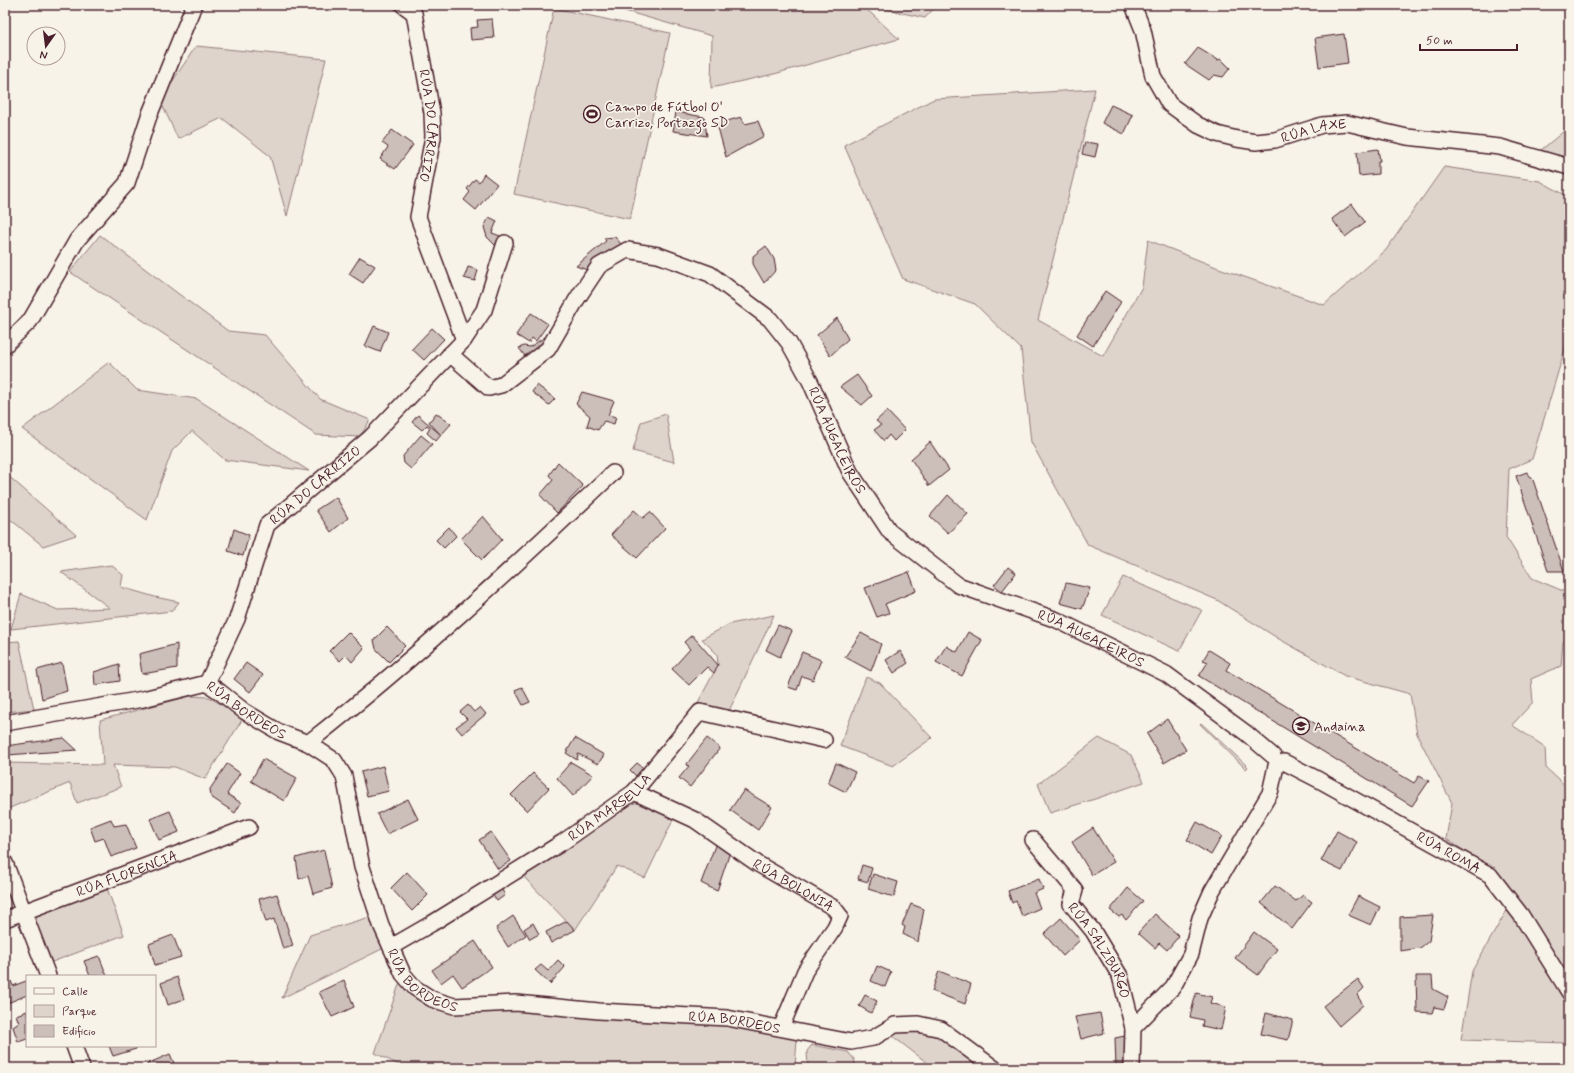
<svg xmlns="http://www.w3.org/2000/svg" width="1574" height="1073" font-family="Mynerve,sans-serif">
<rect width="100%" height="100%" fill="#f7f3e8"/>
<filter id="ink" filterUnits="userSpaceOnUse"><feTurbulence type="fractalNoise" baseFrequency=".025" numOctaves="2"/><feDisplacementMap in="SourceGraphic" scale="8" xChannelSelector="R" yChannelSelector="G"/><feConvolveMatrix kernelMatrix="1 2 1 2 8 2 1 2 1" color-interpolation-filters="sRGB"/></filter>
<g filter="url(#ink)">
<g fill="#ded4cc" stroke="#947a7c">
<path d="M604 5H862L899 39 774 74 711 88 712 36Z"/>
<path d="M867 5H937L925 18Z"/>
<path d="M554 8 670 33 630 219 514 194Z"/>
<path d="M196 46 326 59 287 216 270 156 222 118 178 139 160 100Z"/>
<path d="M1095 89 1038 320 1103 356 1142 287 1148 240 1216 267 1324 305 1386 250 1444 167 1540 181 1569 197V342H1567L1532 459 1509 469 1506 537 1532 578 1568 593 1569 596V637L1563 642 1561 666 1531 679 1533 702 1512 725 1545 747 1546 768 1569 789V1043L1461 1040 1472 971 1507 910 1511 909 1479 860 1446 839 1452 803 1417 734 1410 694 1345 676 1279 639 1217 600 1088 545 1031 442 1021 349 975 304 903 279 844 145 934 99Z"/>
<path d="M1569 127V160L1541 150Z"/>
<path d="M100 235 228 331 265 335 320 399 370 420 360 437 316 435 70 272Z"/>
<path d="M109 362 137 390 197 399 309 471 225 460 192 431 172 451 147 520 22 429Z"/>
<path d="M666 414 674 462 633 451 641 422Z"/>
<path d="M5 474V473L76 535 43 546 5 515Z"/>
<path d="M111 565 123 575 121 587 155 597 179 602 172 611 11 629 21 594 58 610 110 608 61 572Z"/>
<path d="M1123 577 1202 610 1179 651 1102 615Z"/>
<path d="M774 615 728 713 696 706 718 665 717 654 702 639 730 624Z"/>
<path d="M19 641 34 709 5 712V642Z"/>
<path d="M866 677 880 683 932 738 893 766 840 746Z"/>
<path d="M190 696 209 697 227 708 242 720 205 779 175 767 113 765 121 787 77 803 70 783 5 810V763L103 765 100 720Z"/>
<path d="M1201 723 1248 767 1246 769 1200 724Z"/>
<path d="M1099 738 1131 755 1144 782 1098 798 1050 813 1038 784Z"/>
<path d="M642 801 675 816 645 878 617 866 575 930 522 875 632 804Z"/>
<path d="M107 888 124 935 52 962 35 922 39 915Z"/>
<path d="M370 917 384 948 282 998 310 935Z"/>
<path d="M401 979 416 995 627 1020 735 1026 797 1039 795 1068H405L375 1053Z"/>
<path d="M905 1031H920L938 1034 982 1068H934L891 1035Z"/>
<path d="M812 1045 848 1052 854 1059 856 1068H808L807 1051Z"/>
</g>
<g fill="#ccbfb9" stroke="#4a1f2b">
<path d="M492 19 494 38 471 40 470 28 478 27 477 20Z"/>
<path d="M1344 34 1348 63 1319 67 1315 38Z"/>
<path d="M1198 48 1218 60 1221 59 1230 68 1223 77 1214 75 1209 80 1185 64Z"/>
<path d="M1111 105 1133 115 1124 134 1102 123Z"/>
<path d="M676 112 704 117 707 136 673 131Z"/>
<path d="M741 117 745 124 758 121 764 136 726 157 717 124Z"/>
<path d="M392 130 413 145 395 169 380 159 388 147 382 143Z"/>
<path d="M1085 142 1098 144 1095 157 1082 154Z"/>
<path d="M1378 149 1380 161H1378V174L1359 176 1357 152Z"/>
<path d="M484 174 497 184 476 210 464 200 470 192 467 189 475 179 479 182Z"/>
<path d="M1352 204 1365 222 1345 237 1332 219Z"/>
<path d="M489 217 497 221 492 233 503 237 499 249 487 237 484 227Z"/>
<path d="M615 237 621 244 590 271 576 266 606 241 604 238Z"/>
<path d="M766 246 774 259 776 270 764 283 753 264V256Z"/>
<path d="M360 257 375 266 363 283 349 274Z"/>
<path d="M468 267 478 270 475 281 464 278Z"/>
<path d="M1105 291 1121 302 1093 346 1077 335Z"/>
<path d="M531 313 548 324 536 341 532 338 529 343 516 335Z"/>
<path d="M837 318 848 339 830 356 817 335Z"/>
<path d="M374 326 388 332 380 352 365 346Z"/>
<path d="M432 328 444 339 424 360 412 349Z"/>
<path d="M545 337 551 339 527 359 519 348 524 346 530 347Z"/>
<path d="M857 375 872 396 862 405 840 387Z"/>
<path d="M537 385 555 399 549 405 532 392Z"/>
<path d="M582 392 614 401 608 415 616 417 614 424 604 421 598 430 587 426 590 416 576 404Z"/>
<path d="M887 411 905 430 894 441 889 435 884 441 874 430 881 425 876 421Z"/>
<path d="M436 413 451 424 441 435 429 422Z"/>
<path d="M418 415 441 435 436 441 427 433 430 428 427 425 422 430 412 422Z"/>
<path d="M421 435 432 444 411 469 404 463 403 456Z"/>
<path d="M930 442 949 470 929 486 911 459Z"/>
<path d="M558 462 583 486 557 513 540 495 553 480 549 475Z"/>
<path d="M1527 472 1533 480 1564 571H1548L1516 476Z"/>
<path d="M948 495 968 514 948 533 930 516Z"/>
<path d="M336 497 348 518 331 532 316 510Z"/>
<path d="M634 510 643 518 650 512 665 528 637 558 611 535Z"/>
<path d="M483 516 502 539 482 560 461 539Z"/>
<path d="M449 527 456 536 444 548 436 540Z"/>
<path d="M234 529 249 535 243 556 228 551Z"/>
<path d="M1008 567 1016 573 1002 591 994 585Z"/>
<path d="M909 572 916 591 885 604 889 613 877 617 865 588Z"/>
<path d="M1066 583 1090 588 1082 609 1060 603Z"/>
<path d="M778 625 792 631 780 657 766 650Z"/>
<path d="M387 627 405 646 389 662 376 649 374 640Z"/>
<path d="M348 632 364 648 352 662 346 655 340 661 329 651Z"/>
<path d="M968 632 982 640 962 676 936 662 946 646 957 652Z"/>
<path d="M861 633 881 644 871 671 845 657Z"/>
<path d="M692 635 718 665 714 673 707 667 689 685 672 669 690 649 684 642Z"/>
<path d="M177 644V668L142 674 139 654Z"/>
<path d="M1209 650 1230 663 1226 670 1414 783 1419 776 1429 781 1412 806 1199 676 1208 662 1203 660Z"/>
<path d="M900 651 908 663 894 673 886 660Z"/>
<path d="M802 652 821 660 813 680 802 676 797 690 788 687Z"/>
<path d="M62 663 67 691 42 699 37 670Z"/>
<path d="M246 663 263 675 250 692 234 679Z"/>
<path d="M119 664 120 681 95 685 94 672Z"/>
<path d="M522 687 530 702 523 705 515 690Z"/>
<path d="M468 705 474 712 480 707 486 714 462 734 456 727 467 719 460 712Z"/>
<path d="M1167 719 1186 750 1164 763 1147 734Z"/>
<path d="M64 738 77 750 7 755 5 750V746Z"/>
<path d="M575 738 604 755 598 764 578 754 577 760 566 753Z"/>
<path d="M707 738 720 748 690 787 679 778 689 766 686 765Z"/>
<path d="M263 759 297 778 284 801 251 781Z"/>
<path d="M571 762 593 775 573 796 557 778Z"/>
<path d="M637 763 646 770 639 779 630 770Z"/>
<path d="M836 763 855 772 846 792 828 783Z"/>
<path d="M227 764 240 773 227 794 241 803 235 813 211 797 210 789Z"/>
<path d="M383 766 389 791 367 796 361 772Z"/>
<path d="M533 773 549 788 527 811 511 795Z"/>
<path d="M744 790 772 807 758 830 730 810Z"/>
<path d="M408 799 418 819 387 834 377 814Z"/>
<path d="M170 811 179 832 159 840 150 819Z"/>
<path d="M111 819 114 826 126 824 136 848 111 857 104 838 95 841 90 827Z"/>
<path d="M1197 822 1222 836 1211 855 1187 840Z"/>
<path d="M1093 828 1114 862 1092 875 1072 842Z"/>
<path d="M1337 831 1357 842 1342 871 1321 861Z"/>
<path d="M491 832 511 861 498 869 479 840Z"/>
<path d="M716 843 730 852 717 891 701 883Z"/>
<path d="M324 850 332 888 313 894 308 876 299 879 296 858Z"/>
<path d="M862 865 872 868 868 882 858 879Z"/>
<path d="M407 872 428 895 412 911 391 888Z"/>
<path d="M873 874 898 882 894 897 868 889Z"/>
<path d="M1039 879 1043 889 1034 893 1040 908 1022 916 1016 901 1012 903 1008 891Z"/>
<path d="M1275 886 1296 901 1303 895 1312 902 1292 929 1261 903Z"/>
<path d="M500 887 505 895 497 901 491 893Z"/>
<path d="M1128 888 1143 901 1126 920 1122 915 1119 917 1110 910Z"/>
<path d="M277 894 293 946 283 949 274 919 266 922 259 899Z"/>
<path d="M1358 896 1380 907 1371 925 1348 915Z"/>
<path d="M911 904 924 909 918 942 903 934 905 927 902 925Z"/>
<path d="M1155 914 1179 936 1167 950 1159 943 1155 948 1138 933Z"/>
<path d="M1433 915 1429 941 1420 948 1400 951V917Z"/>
<path d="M513 916 526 935 508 947 496 928Z"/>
<path d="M1061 918 1080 940 1063 956 1044 934Z"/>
<path d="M567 921 575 930 551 943 546 932Z"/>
<path d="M533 923 539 934 530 939 524 929Z"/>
<path d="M1254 932 1277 949 1258 975 1235 958Z"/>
<path d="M173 935 181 957 155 965 149 944Z"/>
<path d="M475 941 492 967 462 987 453 974 441 983 432 970Z"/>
<path d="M99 956 107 976H90L84 961Z"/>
<path d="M558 960 565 967 550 984 535 970 541 965 548 971Z"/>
<path d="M5 966 13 986 26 981 27 983V995L5 1004Z"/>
<path d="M877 966 891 972 885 987 871 981Z"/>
<path d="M939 971 971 984 965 1004 932 991Z"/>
<path d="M1416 976H1432L1433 989 1448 997 1444 1009 1434 1007 1432 1013 1417 1012Z"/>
<path d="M177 977 184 999 168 1005 161 983Z"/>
<path d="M1358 979 1364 988 1357 995 1363 1005 1339 1026 1323 1006Z"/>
<path d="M344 980 354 1007 332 1017 319 992Z"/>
<path d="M1196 993 1212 997 1210 1003 1226 1007 1221 1030 1202 1026 1203 1020 1190 1017Z"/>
<path d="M865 995 877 1001 871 1013 859 1006Z"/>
<path d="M27 1011V1039L18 1042 13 1027 19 1023 16 1015Z"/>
<path d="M1100 1013 1104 1033 1081 1039 1075 1017Z"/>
<path d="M1266 1013 1293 1020 1288 1040 1261 1034Z"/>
<path d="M1125 1036 1127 1068H1116L1115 1038Z"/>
<path d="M109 1046H135L136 1049 113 1056Z"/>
<path d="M170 1054 176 1068H149L147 1064Z"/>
</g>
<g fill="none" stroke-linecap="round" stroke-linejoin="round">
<g stroke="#4a1f2b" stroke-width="18">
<g id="street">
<path id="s1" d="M403 5 414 13 432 113 433 137 418 217 464 340"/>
<path id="s2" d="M1133 5 1143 30 1153 76 1169 104 1198 125 1217 134 1237 139 1256 142 1275 140 1322 125 1347 123 1407 137 1500 147 1569 167"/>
<path d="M5 345 30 321 77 240 127 183 149 116 194 5"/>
<path id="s3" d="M450 354 489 388 501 385 548 349 577 299 599 266 627 250 658 255 710 274 770 319 789 343 810 381 850 472 890 532 958 585 1057 620 1166 674 1246 733 1273 756"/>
<path id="s4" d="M207 683 237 619 267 525 370 438 464 340 484 310 505 243"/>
<path id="s5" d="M5 723 143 699 207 683 220 692 244 711 279 732 308 743 334 760 344 776 362 867 381 925 403 974 415 988 432 999 454 1006 516 1003 599 1011 727 1018 851 1042 873 1038 895 1025 918 1024 941 1029 994 1068"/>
<path d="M308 743C415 659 514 567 613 473"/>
<path id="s6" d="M1284 762 1319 780 1490 875 1521 915 1569 992"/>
<path id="s7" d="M634 792 695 820 758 864 834 908 840 916 835 927 805 971 781 1028"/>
<path id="s8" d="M1033 840 1075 890 1071 904 1093 931 1120 976 1133 1028"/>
<path d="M5 863 48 976"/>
<path id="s9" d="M5 919 249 827"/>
<path id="s10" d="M391 947 431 924 563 842 634 792 700 712 824 740"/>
<path d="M74 1046 82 1068"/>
<path d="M1132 1068 1133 1028 1173 987 1191 954 1200 918 1212 891 1270 793 1276 766"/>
</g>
</g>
<use href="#street" stroke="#f7f3e8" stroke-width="15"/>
</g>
</g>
<defs>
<g id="stadium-ring" transform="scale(0.9)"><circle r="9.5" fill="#f7f3e8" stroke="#4a1f2b" stroke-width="1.5"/><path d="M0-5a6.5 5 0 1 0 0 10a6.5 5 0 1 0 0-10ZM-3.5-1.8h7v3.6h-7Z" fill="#4a1f2b"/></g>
<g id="school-ring" transform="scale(0.9)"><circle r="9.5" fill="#f7f3e8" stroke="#4a1f2b" stroke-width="1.5"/><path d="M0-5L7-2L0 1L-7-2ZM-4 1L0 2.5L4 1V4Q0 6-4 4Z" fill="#4a1f2b"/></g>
</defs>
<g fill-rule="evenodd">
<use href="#stadium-ring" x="592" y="114"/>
<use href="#school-ring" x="1301" y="726"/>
</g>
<g text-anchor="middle" stroke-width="3.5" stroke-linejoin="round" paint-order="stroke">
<g font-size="14" fill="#4a1f2b" stroke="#f7f3e8" text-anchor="start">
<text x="605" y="111">Campo de Fútbol O'<tspan x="605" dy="16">Carrizo, Portazgo SD</tspan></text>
<text x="1314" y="731">Andaina</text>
</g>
<g font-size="14" fill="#4a1f2b" stroke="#f7f3e8">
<text dy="5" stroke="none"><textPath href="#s1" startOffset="128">RÚA DO CARRIZO</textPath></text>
<text dy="5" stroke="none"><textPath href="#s2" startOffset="262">RÚA LAXE</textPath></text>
<text dy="5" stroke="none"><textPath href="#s3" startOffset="554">RÚA AUGACEIROS</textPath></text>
<text dy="5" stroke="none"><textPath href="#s4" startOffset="232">RÚA DO CARRIZO</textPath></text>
<text dy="5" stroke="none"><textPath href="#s3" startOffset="890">RÚA AUGACEIROS</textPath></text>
<text dy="5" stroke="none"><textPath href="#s5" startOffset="254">RÚA BORDEOS</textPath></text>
<text dy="5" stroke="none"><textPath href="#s10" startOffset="260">RÚA MARSELLA</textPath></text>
<text dy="5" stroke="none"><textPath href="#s6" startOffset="188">RÚA ROMA</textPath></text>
<text dy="5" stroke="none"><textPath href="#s9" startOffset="130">RÚA FLORENCIA</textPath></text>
<text dy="5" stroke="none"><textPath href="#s7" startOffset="185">RÚA BOLONIA</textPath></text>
<text dy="5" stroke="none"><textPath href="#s8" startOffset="135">RÚA SALZBURGO</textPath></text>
<text dy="5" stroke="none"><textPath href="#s5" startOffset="601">RÚA BORDEOS</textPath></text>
<text dy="5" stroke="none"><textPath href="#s5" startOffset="925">RÚA BORDEOS</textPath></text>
</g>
</g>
<rect width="1574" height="1073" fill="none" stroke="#f7f3e8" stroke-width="20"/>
<rect x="10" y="10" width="1554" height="1053" fill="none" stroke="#4a1f2b" stroke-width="1.5" filter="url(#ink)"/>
<rect x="26" y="975" width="130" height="72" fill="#f7f3e8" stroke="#b29e9c"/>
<rect x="34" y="988" width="20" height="6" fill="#f7f3e8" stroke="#b29e9c"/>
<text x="62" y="995" font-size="12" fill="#4a1f2b">Calle</text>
<rect x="34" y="1005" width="20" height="12" fill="#ded4cc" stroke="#b29e9c"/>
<text x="62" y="1015" font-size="12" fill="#4a1f2b">Parque</text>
<rect x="34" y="1025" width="20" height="12" fill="#ccbfb9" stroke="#b29e9c"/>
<text x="62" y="1035" font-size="12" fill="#4a1f2b">Edificio</text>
<g transform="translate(46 46) rotate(194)"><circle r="19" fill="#f7f3e8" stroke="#b29e9c"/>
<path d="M0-3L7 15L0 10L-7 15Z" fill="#4a1f2b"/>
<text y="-6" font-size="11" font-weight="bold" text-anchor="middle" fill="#4a1f2b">N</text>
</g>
<path d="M1420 44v6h97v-6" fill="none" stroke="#4a1f2b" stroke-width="2"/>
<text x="1426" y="44" font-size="12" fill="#4a1f2b" stroke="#f7f3e8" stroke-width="3" paint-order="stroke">50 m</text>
</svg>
